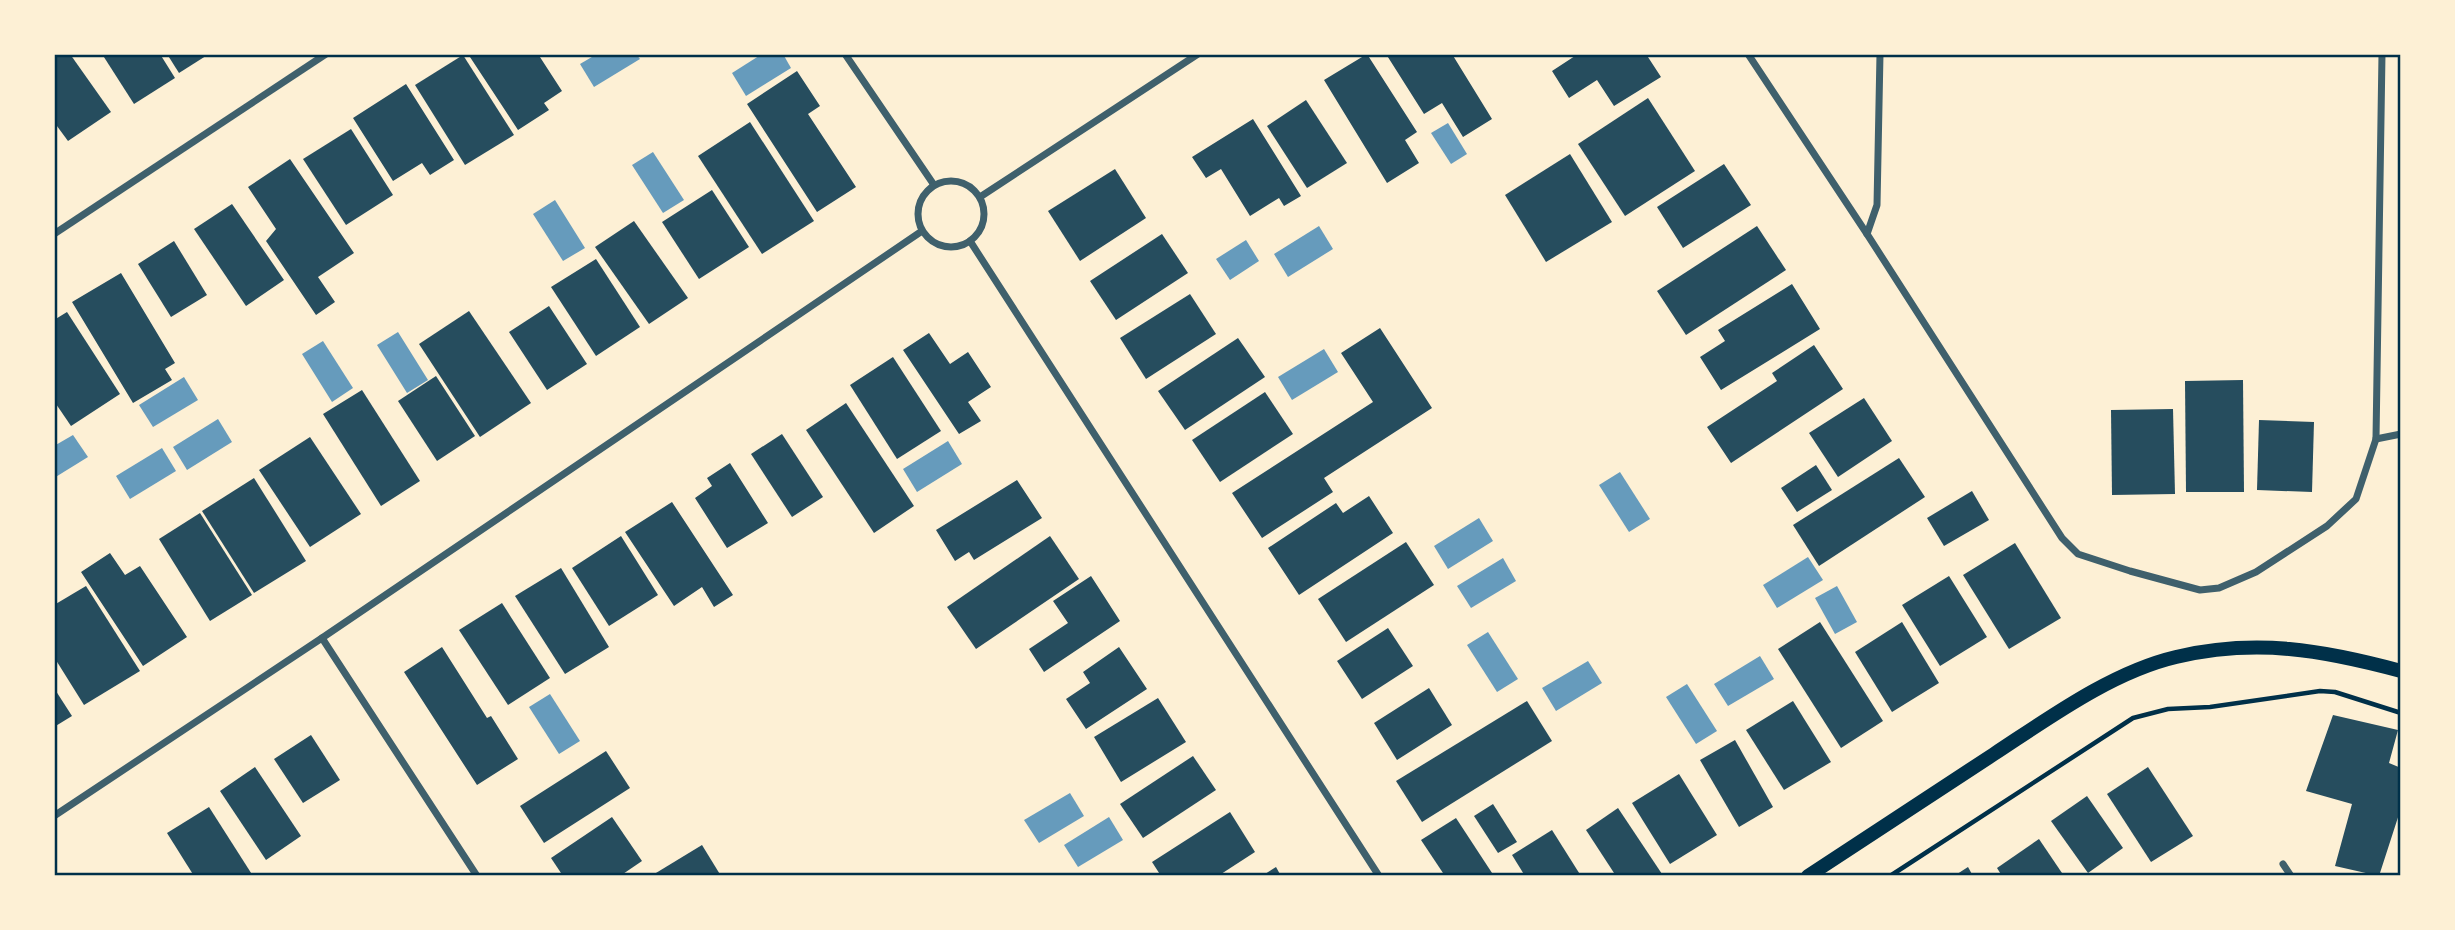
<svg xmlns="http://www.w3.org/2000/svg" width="2455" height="930" font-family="'Crimson Pro',serif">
<rect width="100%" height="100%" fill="#fdf0d5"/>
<g fill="#669bbc">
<path d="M597 54H636L640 59 594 87 580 64Z"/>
<path d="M762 54H783L791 68 746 96 732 73Z"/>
<path d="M1448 123 1467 154 1451 164 1431 133Z"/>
<path d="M653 152 684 200 663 213 632 165Z"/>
<path d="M555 200 585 248 563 261 533 214Z"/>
<path d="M1319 226 1333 249 1288 277 1274 254Z"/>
<path d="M1246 240 1259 261 1230 280 1216 259Z"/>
<path d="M398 332 428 380 407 393 377 345Z"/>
<path d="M323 341 353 388 332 402 302 354Z"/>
<path d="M1324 349 1338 372 1292 400 1278 377Z"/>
<path d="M184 377 198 400 153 427 139 405Z"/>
<path d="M218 419 232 442 187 470 173 447Z"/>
<path d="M73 435 88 457 54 478V446Z"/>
<path d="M948 441 962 464 917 492 903 469Z"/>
<path d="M162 448 176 471 130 499 116 476Z"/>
<path d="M1620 472 1650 519 1629 532 1599 485Z"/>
<path d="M1479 518 1493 541 1448 569 1434 546Z"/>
<path d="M1808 557 1823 580 1777 608 1763 585Z"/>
<path d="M1503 558 1516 581 1471 608 1457 586Z"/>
<path d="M1837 586 1857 622 1835 634 1815 598Z"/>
<path d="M1488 632 1518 679 1497 692 1467 645Z"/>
<path d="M1760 656 1774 679 1728 706 1714 684Z"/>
<path d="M1588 661 1602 683 1556 711 1542 688Z"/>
<path d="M1687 684 1717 731 1696 744 1666 697Z"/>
<path d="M550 694 580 741 559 754 529 707Z"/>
<path d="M1070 793 1084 816 1039 843 1024 820Z"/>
<path d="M1109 817 1123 840 1078 867 1064 845Z"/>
</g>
<g fill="#264d5e">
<path d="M54 54H70L111 112 68 141 54 122Z"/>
<path d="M102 54H160L175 78 134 104Z"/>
<path d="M167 54H209L179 73Z"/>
<path d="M468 54H538L562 91 544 103 549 110 518 130Z"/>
<path d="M1367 54 1417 132 1405 140 1419 163 1387 183 1324 80Z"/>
<path d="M1386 54H1452L1492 119 1463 137 1442 103 1424 114Z"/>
<path d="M1578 54H1646L1661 77 1614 106 1597 80 1569 98 1552 71Z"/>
<path d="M463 55 514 135 465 165 415 85Z"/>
<path d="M797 71 820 106 808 114 856 187 817 212 747 104Z"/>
<path d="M406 84 454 160 430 175 422 163 393 181 353 118Z"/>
<path d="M1648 98 1695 171 1625 216 1578 144Z"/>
<path d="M1306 100 1347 163 1307 188 1267 126Z"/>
<path d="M1253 119 1301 196 1284 206 1279 198 1250 216 1221 169 1206 178 1192 157Z"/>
<path d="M750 122 814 221 762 254 698 156Z"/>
<path d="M351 129 393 195 346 225 303 159Z"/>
<path d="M1570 154 1612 222 1546 262 1505 195Z"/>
<path d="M290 159 354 253 318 277 335 302 316 315 266 241 276 229 248 187Z"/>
<path d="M1724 164 1751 205 1683 248 1657 207Z"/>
<path d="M1115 169 1146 218 1080 261 1048 211Z"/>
<path d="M712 190 749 247 699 279 662 222Z"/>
<path d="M232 204 284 280 246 306 194 229Z"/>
<path d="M634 221 688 298 649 324 595 247Z"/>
<path d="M1757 226 1786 270 1686 335 1657 291Z"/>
<path d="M1162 234 1188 273 1116 320 1090 281Z"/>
<path d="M174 241 207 295 171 317 138 264Z"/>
<path d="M596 259 640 327 596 356 551 287Z"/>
<path d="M121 273 175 363 165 369 172 380 133 403 72 302Z"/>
<path d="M1792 284 1820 329 1721 390 1700 357 1725 341 1718 330Z"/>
<path d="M1190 294 1216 334 1146 379 1120 338Z"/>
<path d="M549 306 587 364 547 390 509 332Z"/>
<path d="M469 311 531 403 480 437 419 344Z"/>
<path d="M67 312 120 394 71 426 54 401V320Z"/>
<path d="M1380 328 1432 408 1324 478 1333 492 1262 538 1232 493 1373 402 1341 353Z"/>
<path d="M929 333 950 364 968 352 991 387 968 402 981 421 959 434 903 350Z"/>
<path d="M1238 338 1265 377 1185 430 1158 391Z"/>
<path d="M1814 345 1843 389 1731 463 1707 427 1777 381 1772 373Z"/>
<path d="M893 357 941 431 897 459 850 385Z"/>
<path d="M436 376 475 436 437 461 398 401Z"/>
<path d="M2243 380 2244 492H2186L2185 381Z"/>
<path d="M362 390 420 481 381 506 323 414Z"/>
<path d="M1265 392 1293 434 1220 482 1192 440Z"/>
<path d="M1864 398 1892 441 1838 477 1809 433Z"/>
<path d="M846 403 914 506 874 533 806 430Z"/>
<path d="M2173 409 2175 494 2112 495 2111 410Z"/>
<path d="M2259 420 2314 422 2312 492 2257 490Z"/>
<path d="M782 434 823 497 792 517 751 454Z"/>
<path d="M310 437 361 514 310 547 259 470Z"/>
<path d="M1899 458 1925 497 1819 566 1793 525Z"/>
<path d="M730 463 768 523 727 548 695 498 712 486 707 478Z"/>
<path d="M1816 465 1832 490 1797 512 1781 488Z"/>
<path d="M254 478 306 561 254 593 202 511Z"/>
<path d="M1017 480 1042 518 974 560 969 552 955 561 936 530Z"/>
<path d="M1972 491 1989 520 1944 546 1927 518Z"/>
<path d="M1369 496 1393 533 1299 595 1268 548 1336 503 1343 513Z"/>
<path d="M672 502 733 595 714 607 702 587 674 606 625 532Z"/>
<path d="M200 513 252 595 210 621 159 539Z"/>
<path d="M621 536 658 595 609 626 572 568Z"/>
<path d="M1050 536 1079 579 976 649 947 607Z"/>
<path d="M1406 542 1434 585 1346 642 1318 599Z"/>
<path d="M2015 543 2061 618 2009 649 1963 575Z"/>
<path d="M110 553 125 575 140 566 187 637 143 666 81 572Z"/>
<path d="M561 568 609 647 565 674 515 596Z"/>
<path d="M1091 576 1120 621 1044 672 1029 649 1068 623 1053 601Z"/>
<path d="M1949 576 1987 637 1940 666 1902 605Z"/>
<path d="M86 586 140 671 84 705 54 657V605Z"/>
<path d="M502 603 550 678 508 705 459 630Z"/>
<path d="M1820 622 1883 721 1841 748 1778 649Z"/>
<path d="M1902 622 1939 683 1892 712 1855 652Z"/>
<path d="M1388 628 1413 666 1362 699 1337 661Z"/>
<path d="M442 647 487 718 491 716 518 759 477 785 404 672Z"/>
<path d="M1119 647 1147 689 1086 729 1066 699 1090 683 1083 672Z"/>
<path d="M54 688 72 716 54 727Z"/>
<path d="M1429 688 1452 725 1397 760 1374 723Z"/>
<path d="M1158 698 1186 742 1121 782 1094 737Z"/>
<path d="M1527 701 1552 741 1422 822 1396 781Z"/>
<path d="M1793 701 1831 762 1784 790 1746 730Z"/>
<path d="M2333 715 2398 730 2389 763 2401 768V808L2379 876 2335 866 2352 804 2306 791Z"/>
<path d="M311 735 340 780 303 803 274 759Z"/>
<path d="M1735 740 1773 807 1739 827 1700 760Z"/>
<path d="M606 751 630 788 544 843 520 806Z"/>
<path d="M1193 756 1216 790 1143 838 1120 804Z"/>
<path d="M255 767 301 836 266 860 220 791Z"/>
<path d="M2148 767 2193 836 2151 862 2107 794Z"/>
<path d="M1679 774 1717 835 1670 864 1632 803Z"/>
<path d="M2087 796 2123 848 2088 873 2051 821Z"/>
<path d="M1493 804 1517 842 1498 853 1474 816Z"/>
<path d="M209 807 253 876H194L167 833Z"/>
<path d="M1618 808 1662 874 1659 876H1616L1586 830Z"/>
<path d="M1230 812 1255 852 1218 876H1161L1152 862Z"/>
<path d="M612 817 642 861 620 876H563L551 858Z"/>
<path d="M1456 818 1494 876H1445L1421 840Z"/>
<path d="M1552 830 1581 876H1525L1512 855Z"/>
<path d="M2039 839 2064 876H2002L1997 868Z"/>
<path d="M702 845 721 876H651Z"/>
<path d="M1276 867 1281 876H1262Z"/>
<path d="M1968 867 1973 876H1954Z"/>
</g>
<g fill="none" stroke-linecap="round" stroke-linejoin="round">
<path stroke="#003049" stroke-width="4.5" d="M1890 876 2133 718 2168 709 2210 707 2320 691 2335 692 2401 713"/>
<g stroke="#3f606c" stroke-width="7">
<path d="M845 54 934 185"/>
<path d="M1748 54 1867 234 2062 538 2078 554 2130 571 2200 590 2219 588 2256 572 2327 526 2356 499 2376 439 2382 54"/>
<circle cx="951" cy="214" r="33"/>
<path d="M980 197 1198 54"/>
<path d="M54 234 326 54"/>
<path d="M1867 234 1877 205 1880 54"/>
<path d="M970 241 1379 876"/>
<path d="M2376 439 2401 434"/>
<path d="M322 638 477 876"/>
<path d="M54 816 322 638 922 231"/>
<path d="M2283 864 2291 876"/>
</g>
<path stroke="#003049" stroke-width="14" d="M1808 876C1870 835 1932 794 1994 754 2049 718 2112 672 2176 657 2256 638 2323 650 2401 671"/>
</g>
<rect width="2455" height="930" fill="none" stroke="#fdf0d5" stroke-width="112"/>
<rect x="56" y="56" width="2343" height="818" fill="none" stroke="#003049" stroke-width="2.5"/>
</svg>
